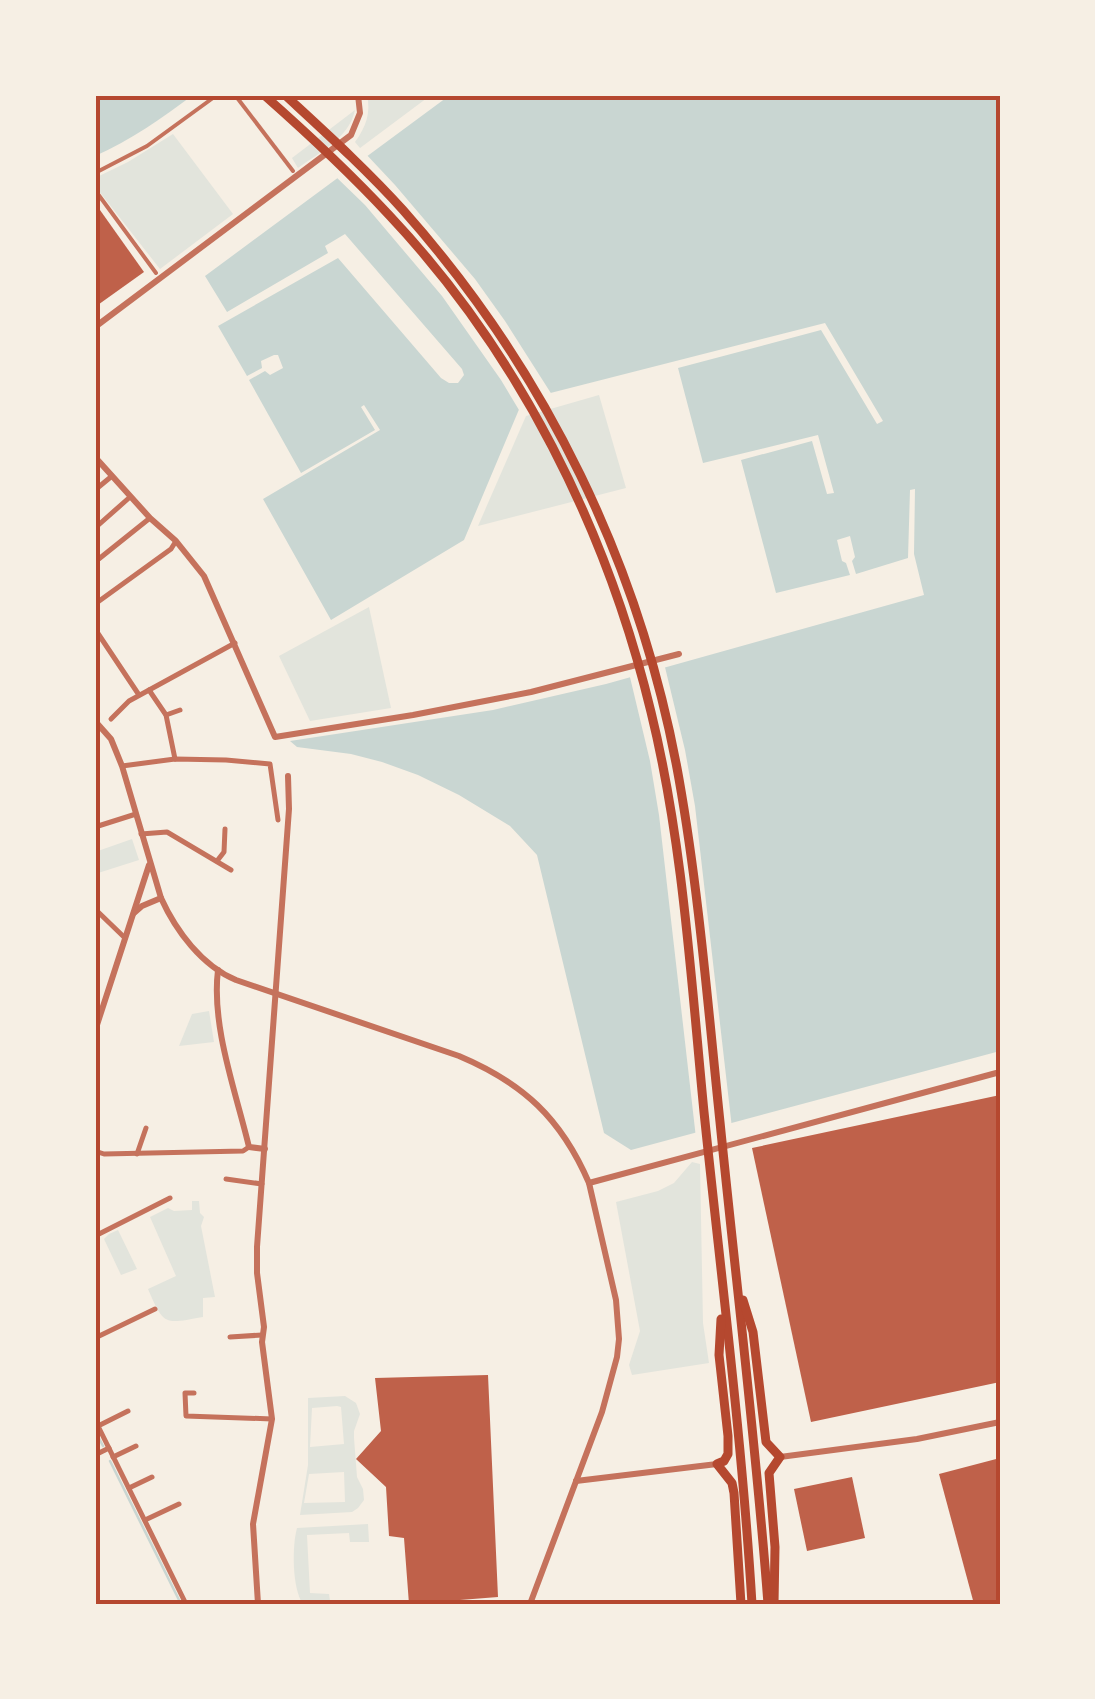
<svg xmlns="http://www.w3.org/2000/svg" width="1095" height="1699" font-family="Poppins,sans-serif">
<rect width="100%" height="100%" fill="#f6efe4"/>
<g fill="#e2e4dc" fill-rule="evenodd">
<path d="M367 95H431L360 148 355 142C366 127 371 113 367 95Z"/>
<path d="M355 110C349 138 320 152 298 168L292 158Z"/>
<path d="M173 134 233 214 160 269 95 186V178L128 162Z"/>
<path d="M599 395 626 488 478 526 526 416Z"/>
<path d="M369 607 391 708 310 721 279 656Z"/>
<path d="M132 839 139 860 95 874V852Z"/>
<path d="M209 1011 214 1042 179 1046 192 1014Z"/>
<path d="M692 1162 700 1164 703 1323 709 1363 632 1375 629 1365 640 1331 616 1202 658 1191 674 1183Z"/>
<path d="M192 1201H199L200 1213 204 1217 201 1226 215 1297 203 1298V1317C164 1324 164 1326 148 1289L176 1276 150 1217 168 1208 174 1211 192 1210Z"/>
<path d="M118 1230 137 1269 121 1275 104 1239 109 1234Z"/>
<path d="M345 1396 356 1403 360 1414 354 1431V1438L357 1477 363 1489 364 1500 358 1508 352 1512 300 1515 308 1465V1398ZM337 1406 341 1407 344 1444 310 1447 312 1408ZM344 1472 345 1502 304 1503 309 1474Z"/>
<path d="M368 1524 369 1542H350L349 1533 307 1535 310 1593 329 1594 330 1601H370L371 1604H303C292 1588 292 1546 297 1528Z"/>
</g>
<g fill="#c9d6d2">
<path d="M95 95H193C162 118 131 140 95 156Z"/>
<path d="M450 95H1000V1051L631 1150 604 1133 537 855 510 826 459 795 418 775 382 762 351 754 297 747 290 741 493 710 606 684 924 595 914 554 915 489 910 490 908 558 856 574 852 561 855 557 850 536 837 540 842 561 846 563 850 575 776 593 741 460 812 441 827 494 834 493 818 435 703 463 678 368 821 330 877 424 883 421 825 323 523 400 464 540 331 620 263 499 380 430 364 405 361 407 375 430 301 473 249 380 265 371 270 375 283 368 278 355H274L261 361 262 368 247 376 218 326 338 258 441 378 449 383H458L464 375 462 369 345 234 325 246 328 253 227 312 205 276Z"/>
</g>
<g fill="#f6efe4">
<path d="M364 152 395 185 475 279 505 321 554 398 527 404 522 415 501 380 442 296 365 205 334 175Z"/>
<path d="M664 663 685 750 695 806 732 1128 696 1138 659 815 650 761 629 673Z"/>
</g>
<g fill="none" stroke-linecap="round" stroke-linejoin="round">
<g stroke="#c9d6d2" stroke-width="2.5">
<path d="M95 1431 103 1446"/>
<path d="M110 1461 181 1604"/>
</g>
</g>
<g fill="#bf614a">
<path d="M95 203 144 272 95 307Z"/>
<path d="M1000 1095V1382L811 1422 752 1148Z"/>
<path d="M488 1375 498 1597 409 1604 404 1538 389 1536 386 1487 356 1459 381 1431 375 1378Z"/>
<path d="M1000 1458V1604H974L939 1474Z"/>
<path d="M852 1477 865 1538 807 1551 794 1489Z"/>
</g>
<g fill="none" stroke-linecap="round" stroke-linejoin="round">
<g stroke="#c5725c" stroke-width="4">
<path d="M235 95 293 171"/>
<path d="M95 173 147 146 217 95"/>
<path d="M95 190 156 273"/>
</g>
<g stroke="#c5725c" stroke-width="5">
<path d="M95 490 112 476"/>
<path d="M95 528 130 497"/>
<path d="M95 562 150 518"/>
<path d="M95 604 171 549 176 541"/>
<path d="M95 629 139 695"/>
<path d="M149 690 166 715 175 759"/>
<path d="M166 715 180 710"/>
<path d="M111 719 129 701 235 643"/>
<path d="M122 766 175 759 226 760 270 764 278 820"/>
<path d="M95 827 136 814"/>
<path d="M141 834 167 832 231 870"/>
<path d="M217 861 224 852 225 829"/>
<path d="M95 909 125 938"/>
<path d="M95 1151 104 1154 243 1151 249 1147"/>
<path d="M137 1154 146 1128"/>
<path d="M226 1179 262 1184"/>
<path d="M95 1236 170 1198"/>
<path d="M230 1337 262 1335"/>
<path d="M95 1338 155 1309"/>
<path d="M194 1393H185L186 1416 272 1419"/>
<path d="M95 1420 186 1604"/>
<path d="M98 1426 128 1411"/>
<path d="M95 1455 109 1448"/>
<path d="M113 1457 136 1446"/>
<path d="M129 1488 152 1477"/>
<path d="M145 1520 179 1504"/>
</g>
<g stroke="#c5725c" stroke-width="6">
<path d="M95 327 351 135 360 113 358 95"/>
<path d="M95 457 150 518 176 541 204 576 275 737 413 715 531 692 679 654"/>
<path d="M95 721 111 739 122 766 161 898C176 931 202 966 236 980L459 1056C523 1083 561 1118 589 1183L616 1300 619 1339 617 1357 602 1412 530 1604"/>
<path d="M134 913 142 906 161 898"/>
<path d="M218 970C211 1026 236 1092 249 1147L265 1149"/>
<path d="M95 1031 149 865"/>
<path d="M589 1183 1000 1072"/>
<path d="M780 1457 917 1439 1000 1422"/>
<path d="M576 1481 717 1464"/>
<path d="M258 1604 253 1524 272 1419 262 1342 264 1327 257 1273V1247L289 809 288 776"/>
</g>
<g stroke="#b5482f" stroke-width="9">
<path d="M264 95C307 133 350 173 389 215 519 353 607 529 651 712 683 842 691 979 704 1112 721 1276 742 1439 752 1604"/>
<path d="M285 95C325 132 366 169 403 210 546 371 641 566 679 779 699 892 708 1007 720 1122 736 1282 756 1443 768 1604"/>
<path d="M743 1300 753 1332 766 1442 780 1457 769 1473 775 1547 774 1604"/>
<path d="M721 1319 719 1355 728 1436V1454L724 1461 717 1464 732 1483 734 1493 741 1604"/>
</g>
</g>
<rect width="1095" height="1699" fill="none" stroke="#f6efe4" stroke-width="195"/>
<rect x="98" y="98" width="900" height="1504" fill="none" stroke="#b5482f" stroke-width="4"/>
</svg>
